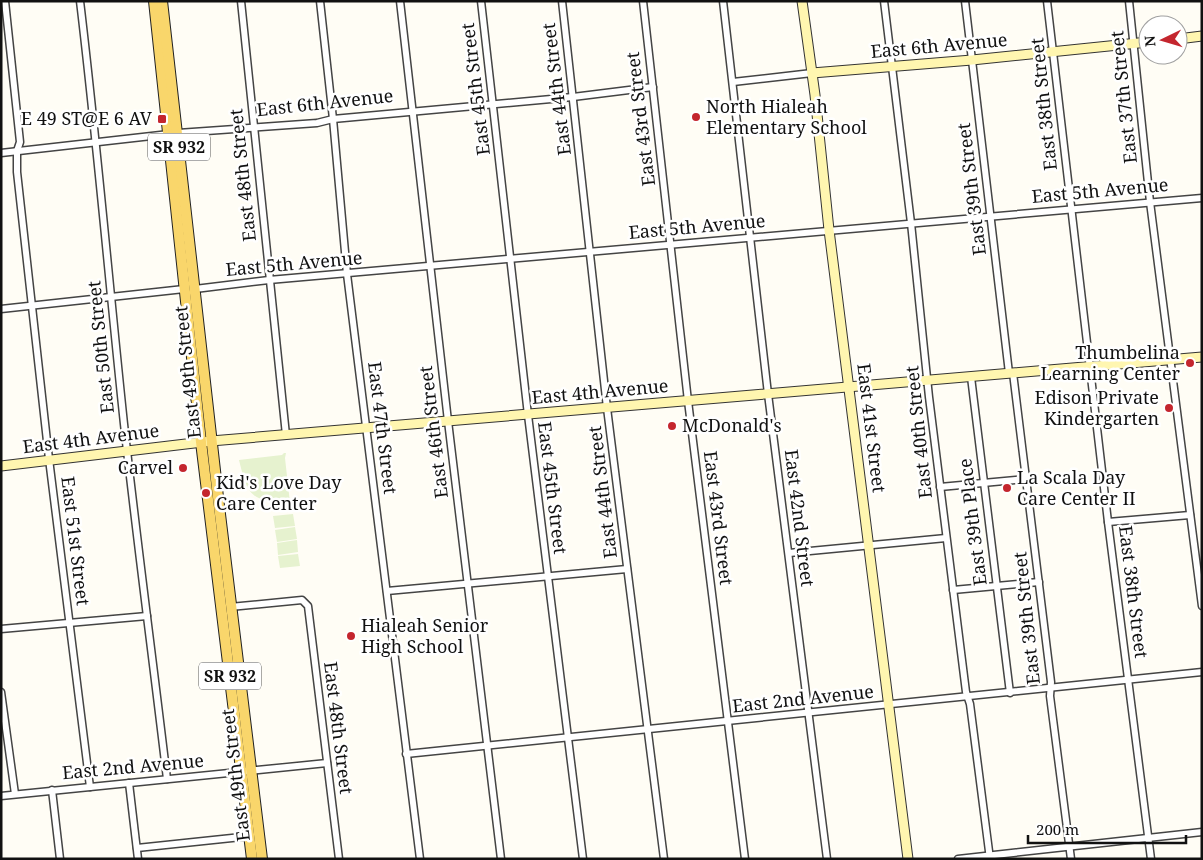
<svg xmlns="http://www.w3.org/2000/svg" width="1203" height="860" font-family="'Noto Serif',serif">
<rect width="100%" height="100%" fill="#fffdf5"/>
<g fill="#e6f2cf">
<path d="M284 453H286L285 458 290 503C251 501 248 497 239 460L282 455Z"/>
<path d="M293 514 295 526 275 528 273 516Z"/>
<path d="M295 527 297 539 277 542 275 530Z"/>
<path d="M297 540 298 552 278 555 277 543Z"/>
<path d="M298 554 300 566 280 568 278 556Z"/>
</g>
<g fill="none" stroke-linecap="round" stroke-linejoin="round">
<g stroke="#444" stroke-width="9">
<g id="street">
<path d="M5 1 20 142 17 151V172L49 459 90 787"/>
<path d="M80 1C97 142 109 283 124 424 137 542 153 661 167 779"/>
<path d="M241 1 286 435"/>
<path d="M320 1 333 119 347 274 420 859"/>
<path d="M400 1 448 421 501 859"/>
<path d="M481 1 528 415 583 859"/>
<path d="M562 1 607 408 664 859"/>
<path d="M643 1 688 401 745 859"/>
<path d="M723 1 768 394 827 859"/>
<path d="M884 1 911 223 929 397 966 692 970 704 990 859"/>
<path d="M965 1 1009 373"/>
<path d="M1047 1 1108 522 1151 859"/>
<path d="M1129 1 1150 202 1202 606"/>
<path d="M733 82 812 73"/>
<path d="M1 153 178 133 317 123 333 119 573 97 653 87"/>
<path d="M195 289 269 280 1202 198"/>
<path d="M1 309 184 289"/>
<path d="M1013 373 1051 682 1050 696 1071 859"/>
<path d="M971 377 1010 693"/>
<path d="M940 487 1026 479"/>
<path d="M1108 522 1190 515"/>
<path d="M789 553 946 538"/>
<path d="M953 590 1039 582"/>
<path d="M387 591 627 569"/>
<path d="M230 607 302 600 308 606 339 859"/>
<path d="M1 629 147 616"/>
<path d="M1 692 15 794"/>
<path d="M406 754 1202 672"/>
<path d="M129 783 138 859"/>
<path d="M52 790 60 859"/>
<path d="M1 796 327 763"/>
<path d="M137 848 251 836"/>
<path d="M958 859 1202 832"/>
</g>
</g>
<g stroke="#333" stroke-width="11">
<g id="secondary">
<path d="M802 1 815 95 829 230 908 859"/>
<path d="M1178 39 1202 36"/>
<path d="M812 73 972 60 1148 42"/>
<path d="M1 466 211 441 1202 357"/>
</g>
</g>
<g stroke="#222" stroke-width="12">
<g id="primary">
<path d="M154 1 201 442 252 859"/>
<path d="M162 1 219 506 262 859"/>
</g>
</g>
<use href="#street" stroke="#fff" stroke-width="6"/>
<use href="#secondary" stroke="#fff6b0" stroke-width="9"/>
<use href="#primary" stroke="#f9d66b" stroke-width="10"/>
</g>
<g fill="#c4262e" stroke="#fff" stroke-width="2">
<circle cx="696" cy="117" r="5"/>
<rect x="157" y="114" width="10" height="10" rx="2.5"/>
<circle cx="1190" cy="363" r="5"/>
<circle cx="1169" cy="408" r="5"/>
<circle cx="672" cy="426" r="5"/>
<circle cx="183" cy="468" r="5"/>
<circle cx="1007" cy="488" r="5"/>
<circle cx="206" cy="493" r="5"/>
<circle cx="351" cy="636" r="5"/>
</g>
<g text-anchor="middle" stroke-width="5" stroke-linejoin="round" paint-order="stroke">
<g fill="#fff" stroke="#585858" stroke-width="1">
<rect x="148" y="133.5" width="62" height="27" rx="4"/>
<rect x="199" y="662.5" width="62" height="27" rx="4"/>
</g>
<g font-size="16" font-weight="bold" fill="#111">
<text x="179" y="153">SR 932</text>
<text x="230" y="682">SR 932</text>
</g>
<g font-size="18" fill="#111" stroke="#fff">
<text transform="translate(939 46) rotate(-5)" y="6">East 6th Avenue</text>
<text transform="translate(476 89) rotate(-97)" y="6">East 45th Street</text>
<text transform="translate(557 89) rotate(-97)" y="6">East 44th Street</text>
<text transform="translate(1124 97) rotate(-96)" y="6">East 37th Street</text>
<text transform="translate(325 103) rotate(-6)" y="6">East 6th Avenue</text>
<text transform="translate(1044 104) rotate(-96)" y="6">East 38th Street</text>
<text transform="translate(641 119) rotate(-97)" y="6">East 43rd Street</text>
<text transform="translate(243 175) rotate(-96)" y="6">East 48th Street</text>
<text transform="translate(972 189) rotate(-97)" y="6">East 39th Street</text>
<text transform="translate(1100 191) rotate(-5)" y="6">East 5th Avenue</text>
<text transform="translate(697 227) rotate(-5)" y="6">East 5th Avenue</text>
<text transform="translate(294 264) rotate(-5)" y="6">East 5th Avenue</text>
<text transform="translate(101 347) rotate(-96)" y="6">East 50th Street</text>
<text transform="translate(188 372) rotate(-96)" y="6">East 49th Street</text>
<text transform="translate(600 392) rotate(-5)" y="6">East 4th Avenue</text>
<text transform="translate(382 428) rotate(83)" y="6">East 47th Street</text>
<text transform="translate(871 428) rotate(83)" y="6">East 41st Street</text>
<text transform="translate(434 432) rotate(-97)" y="6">East 46th Street</text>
<text transform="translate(919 432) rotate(-96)" y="6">East 40th Street</text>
<text transform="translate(91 439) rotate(-7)" y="6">East 4th Avenue</text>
<text transform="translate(552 488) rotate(83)" y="6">East 45th Street</text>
<text transform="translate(603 492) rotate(-97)" y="6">East 44th Street</text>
<text transform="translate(718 518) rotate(83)" y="6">East 43rd Street</text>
<text transform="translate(799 518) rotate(83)" y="6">East 42nd Street</text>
<text transform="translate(973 522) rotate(-97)" y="6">East 39th Place</text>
<text transform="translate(75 541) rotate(83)" y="6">East 51st Street</text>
<text transform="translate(1133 592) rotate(83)" y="6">East 38th Street</text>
<text transform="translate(1027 618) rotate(-96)" y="6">East 39th Street</text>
<text transform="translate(803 699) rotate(-6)" y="6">East 2nd Avenue</text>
<text transform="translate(338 728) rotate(83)" y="6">East 48th Street</text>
<text transform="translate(133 767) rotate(-5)" y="6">East 2nd Avenue</text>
<text transform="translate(236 775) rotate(-97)" y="6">East 49th Street</text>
</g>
<g font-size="18" fill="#111" stroke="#fff" text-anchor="start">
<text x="706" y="113">North Hialeah<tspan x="706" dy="21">Elementary School</tspan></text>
<text x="152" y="125" text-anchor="end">E 49 ST@E 6 AV</text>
<text x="1180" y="359" text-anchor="end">Thumbelina<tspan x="1180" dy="21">Learning Center</tspan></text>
<text x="1159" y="404" text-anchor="end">Edison Private<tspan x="1159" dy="21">Kindergarten</tspan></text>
<text x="682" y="432">McDonald's</text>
<text x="173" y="474" text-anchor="end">Carvel</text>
<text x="1017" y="484">La Scala Day<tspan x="1017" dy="21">Care Center II</tspan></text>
<text x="216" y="489">Kid's Love Day<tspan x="216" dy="21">Care Center</tspan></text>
<text x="361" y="632">Hialeah Senior<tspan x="361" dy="21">High School</tspan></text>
</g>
</g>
<rect width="1203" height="860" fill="none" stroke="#111111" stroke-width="5"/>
<g transform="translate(1163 40) rotate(265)"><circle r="24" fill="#ffffff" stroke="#a0a0a0"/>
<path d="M0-4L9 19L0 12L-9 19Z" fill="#c4262e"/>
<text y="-8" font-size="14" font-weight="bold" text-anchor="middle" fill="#111111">N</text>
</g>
<path d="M1028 835v8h158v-8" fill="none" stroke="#111111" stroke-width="2.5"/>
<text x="1036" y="835" font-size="15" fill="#111111" stroke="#ffffff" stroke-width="4" paint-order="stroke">200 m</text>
</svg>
